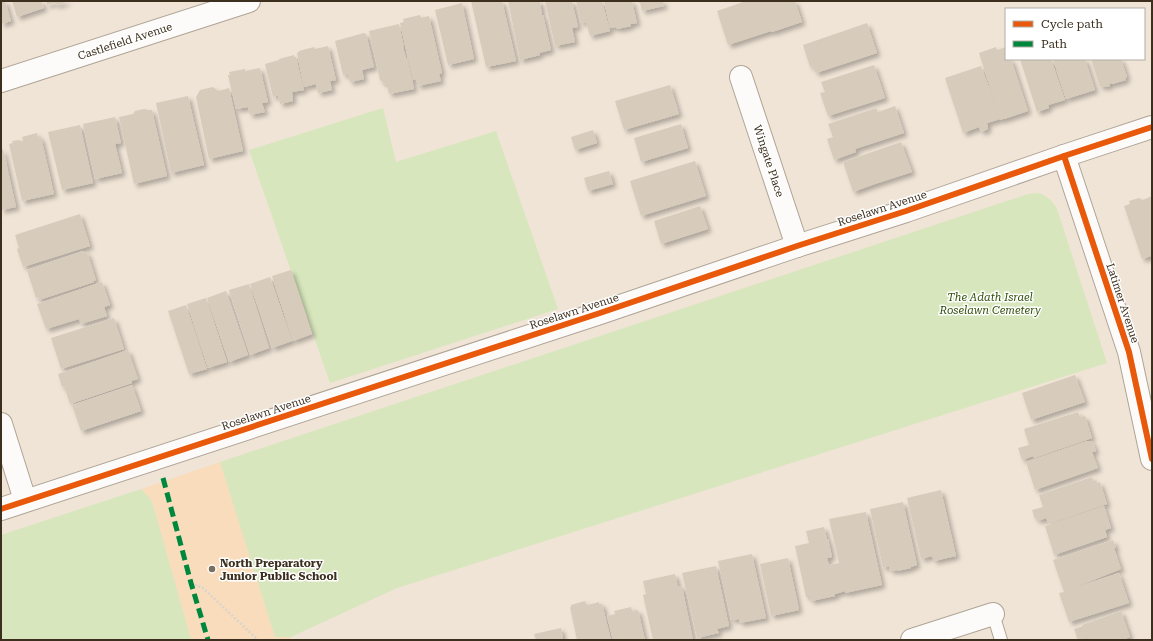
<svg xmlns="http://www.w3.org/2000/svg" width="1153" height="641" font-family="'Roboto Serif',serif">
<defs>
<filter id="shadow"><feDropShadow dx="3.5" dy="3.5" stdDeviation="2" flood-color="#0004"/></filter>
</defs>
<rect width="100%" height="100%" fill="#f0e4d6"/>
<path fill="#f8dcbb" d="M220 462 275 636 291 637V640H191L152 501 141 489Z"/>
<g fill="#d7e6bc">
<path d="M383 108 396 162 496 131 558 309 330 383 249 150Z"/>
<path d="M1039 193C1048 197 1053 201 1057 209L1107 363 397 588 291 637H275L220 462 1028 194Z"/>
<path d="M141 489 152 501 191 640H1V535Z"/>
</g>
<g fill="#d7cbbc" filter="url(#shadow)">
<path d="M1 1H5L11 21 1 24Z"/>
<path d="M12 1H41L44 8 17 17Z"/>
<path d="M46 1H69L58 5 54 3 47 5Z"/>
<path d="M471 1H502L516 61 486 67Z"/>
<path d="M508 1H540L542 16 543 15 551 50 539 53 540 55 520 60Z"/>
<path d="M545 1H572L578 27 572 28 575 42 555 46Z"/>
<path d="M576 1H602L610 31 590 36 586 22 581 23Z"/>
<path d="M604 1H632L637 23 630 24 631 26 617 29 616 27 610 28Z"/>
<path d="M639 1H663L664 6 642 11 640 3H639Z"/>
<path d="M746 1H795L802 22 772 32 771 31 728 45 717 11Z"/>
<path d="M462 3 474 59 448 65 435 10Z"/>
<path d="M420 15 421 18 429 16 442 73 439 74 441 81 418 86 416 79 413 80 400 23 404 22 403 19Z"/>
<path d="M867 23 877 53 816 73 813 66 810 67 803 45Z"/>
<path d="M399 24 404 47H403L406 58H407L414 89 389 94 387 85 380 80 369 31Z"/>
<path d="M364 33 366 34 374 67 362 70 364 79 350 82 348 74 343 75 335 41Z"/>
<path d="M328 46 336 80 330 81 332 90 318 93 316 84 304 87 297 53 299 52V51L314 47 315 49Z"/>
<path d="M996 47 997 50 1006 47V59H1011L1028 111 1004 119H1003L1000 120V119L987 123 988 129 981 132 979 127 963 133 945 78 981 66 996 106 979 53Z"/>
<path d="M294 55V57H296L304 90 292 92 293 101 280 104 278 95 273 97 265 64 279 60V59Z"/>
<path d="M1020 59H1051L1065 100 1048 105 1049 108 1037 112Z"/>
<path d="M1053 59H1085L1095 90 1066 99Z"/>
<path d="M1091 59H1121L1127 77 1125 78 1126 80 1112 84V83L1109 84 1110 86 1105 87 1104 86 1100 87Z"/>
<path d="M874 65 885 98 828 116 820 93 825 92 821 82Z"/>
<path d="M260 68 268 102 262 103 265 112 250 115 248 107 236 109 228 75H230L229 72 245 69V71Z"/>
<path d="M670 85 679 114 624 130 615 101Z"/>
<path d="M213 87 218 91 229 88 243 151 209 159 196 97 200 90Z"/>
<path d="M188 96 204 165 171 173 156 103Z"/>
<path d="M895 106 904 133 855 149 856 152 834 160 827 139 833 137 828 124 876 108 878 112Z"/>
<path d="M144 109 148 110H152L167 176 134 184 119 117 133 114 135 111Z"/>
<path d="M115 117 121 143 115 144 122 173 95 179 83 124Z"/>
<path d="M681 124 688 148 641 162 634 138Z"/>
<path d="M80 125 93 183 62 190 48 132Z"/>
<path d="M593 130 597 143 575 150 571 137Z"/>
<path d="M37 133 38 138 41 137 54 194 22 201 9 144 13 143 12 141 20 140V141H23L22 137Z"/>
<path d="M901 142 912 172 872 185 853 192 843 162Z"/>
<path d="M3 149 16 207 1 210V150Z"/>
<path d="M695 161 706 196 641 216 630 181Z"/>
<path d="M609 171 613 184 588 191 584 178Z"/>
<path d="M1152 196V259L1151 256 1142 259 1124 206 1130 204 1129 201 1139 198 1143 200Z"/>
<path d="M700 206 708 229 661 244 654 221Z"/>
<path d="M80 214 90 246 23 267 17 249 19 248 15 235Z"/>
<path d="M83 251 84 253 87 252 96 280 93 281 94 282 39 300 38 297 36 298 27 270Z"/>
<path d="M291 270 312 334 293 341 272 276Z"/>
<path d="M270 277 292 341 272 348 250 284Z"/>
<path d="M102 282 110 305 104 307 107 316 81 324 79 319 46 329 37 304Z"/>
<path d="M249 284 269 348 250 355 229 290Z"/>
<path d="M226 291 248 355 229 362 207 298Z"/>
<path d="M206 298 227 362 208 368 187 304Z"/>
<path d="M186 305 207 369 189 374 168 311Z"/>
<path d="M114 318 124 349 61 369 51 338Z"/>
<path d="M128 350 138 379 131 381 132 383 70 404 64 386 62 387 58 374Z"/>
<path d="M1075 375 1085 402 1031 420 1022 393Z"/>
<path d="M132 385 141 411 81 431 72 405Z"/>
<path d="M1078 412 1080 417 1085 416 1092 438 1034 458 1033 456 1022 460 1018 448 1029 445 1024 429Z"/>
<path d="M1087 441 1088 442 1092 441 1096 451 1092 452 1098 468 1035 490 1026 462Z"/>
<path d="M1092 477 1094 484 1100 482 1107 504 1049 524 1046 518 1038 521V518L1035 519 1032 510 1043 507 1039 495Z"/>
<path d="M941 490 956 556 934 561 932 556 921 559 907 498Z"/>
<path d="M903 502 917 565 911 567V568L897 571V570L890 571 889 566 883 568 870 509Z"/>
<path d="M1104 506 1111 528 1105 530 1107 537 1054 555 1045 526Z"/>
<path d="M866 512 882 585 845 593V591L835 594V596L811 601 810 597H806L795 546 809 543 806 531 824 527 827 539H828L832 557 827 558 829 565 839 563 829 519Z"/>
<path d="M1113 540 1116 548H1114L1121 569 1073 588 1119 573 1129 603 1069 622 1059 593 1064 592 1053 560Z"/>
<path d="M752 554 766 618 740 623 739 619 731 620 718 561Z"/>
<path d="M788 558 799 610 771 616 760 564Z"/>
<path d="M716 566 729 626 717 629 719 633 697 638 682 573Z"/>
<path d="M675 574 678 587 682 586 693 640H653L643 595 646 594 643 581Z"/>
<path d="M585 601 586 604 588 605 599 602V604H602L611 640H577L570 607H571V605Z"/>
<path d="M631 607 632 611 638 610 645 640H613L607 616 615 614 614 611Z"/>
<path d="M1121 611 1130 637 1122 640H1087V638L1078 640 1074 629 1083 626 1082 625Z"/>
<path d="M561 628 563 640H536L534 634Z"/>
</g>
<g fill="none" stroke-linecap="round" stroke-linejoin="round">
<g stroke="#afa496" stroke-width="14">
<path id="service" d="M993 614 1001 640"/>
</g>
<g stroke="#afa496" stroke-width="24">
<g id="minor">
<path d="M741 77 797 246"/>
<path d="M1 81 249 1"/>
<path d="M1064 156 1129 352 1152 459"/>
<path d="M1 424 25 500"/>
<path d="M1 509 600 313 797 246 906 211 1064 156 1152 127"/>
<path d="M912 640 993 614"/>
</g>
</g>
<path stroke="#d7d3ce" stroke-width="2.5" stroke-dasharray="2 2" stroke-linecap="butt" d="M191 583 203 588 258 640"/>
<use href="#service" stroke="#fdfbf9" stroke-width="12"/>
<use href="#minor" stroke="#fdfbf9" stroke-width="22"/>
<path stroke="#00873e" stroke-width="5" stroke-dasharray="10 5" stroke-linecap="butt" d="M163 478 191 583 208 640"/>
<g stroke="#fff" stroke-width="8">
<g id="cycleway">
<path d="M1064 156 1129 352 1152 459"/>
<path d="M1 509 600 313 797 246 906 211 1064 156 1152 127"/>
</g>
</g>
<use href="#cycleway" stroke="#e8590c" stroke-width="6"/>
</g>
<circle fill="#7b6e5e" stroke="#fff" stroke-width="1.5" cx="212" cy="569" r="4"/>
<g text-anchor="middle" stroke-width="3" stroke-linejoin="round" paint-order="stroke">
<g font-size="11" fill="#3c2f1e" stroke="#fff">
<text transform="translate(125 41) rotate(-18)" y="4">Castlefield Avenue</text>
<text transform="translate(769 161) rotate(72)" y="4">Wingate Place</text>
<text transform="translate(882 208) rotate(-18)" y="4">Roselawn Avenue</text>
<text transform="translate(1123 303) rotate(72)" y="4">Latimer Avenue</text>
<text transform="translate(574 311) rotate(-18)" y="4">Roselawn Avenue</text>
<text transform="translate(266 412) rotate(-18)" y="4">Roselawn Avenue</text>
</g>
<g font-size="11" font-style="italic" fill="#2f4f09" stroke="#fff">
<text x="990" y="301">The Adath Israel<tspan x="990" dy="13">Roselawn Cemetery</tspan></text>
</g>
<g font-size="11" font-weight="bold" fill="#3c2f1e" stroke="#fff" text-anchor="start">
<text x="220" y="567">North Preparatory<tspan x="220" dy="13">Junior Public School</tspan></text>
</g>
</g>
<rect width="1153" height="641" fill="none" stroke="#3c2f1e" stroke-width="4"/>
<rect x="1005" y="8" width="140" height="52" fill="#ffffff" stroke="#b1aca5"/>
<rect x="1013" y="21" width="20" height="6" fill="#e8590c" stroke="#b1aca5"/>
<text x="1041" y="28" font-size="12" fill="#3c2f1e">Cycle path</text>
<rect x="1013" y="41" width="20" height="6" fill="#00873e" stroke="#b1aca5"/>
<text x="1041" y="48" font-size="12" fill="#3c2f1e">Path</text>
</svg>
